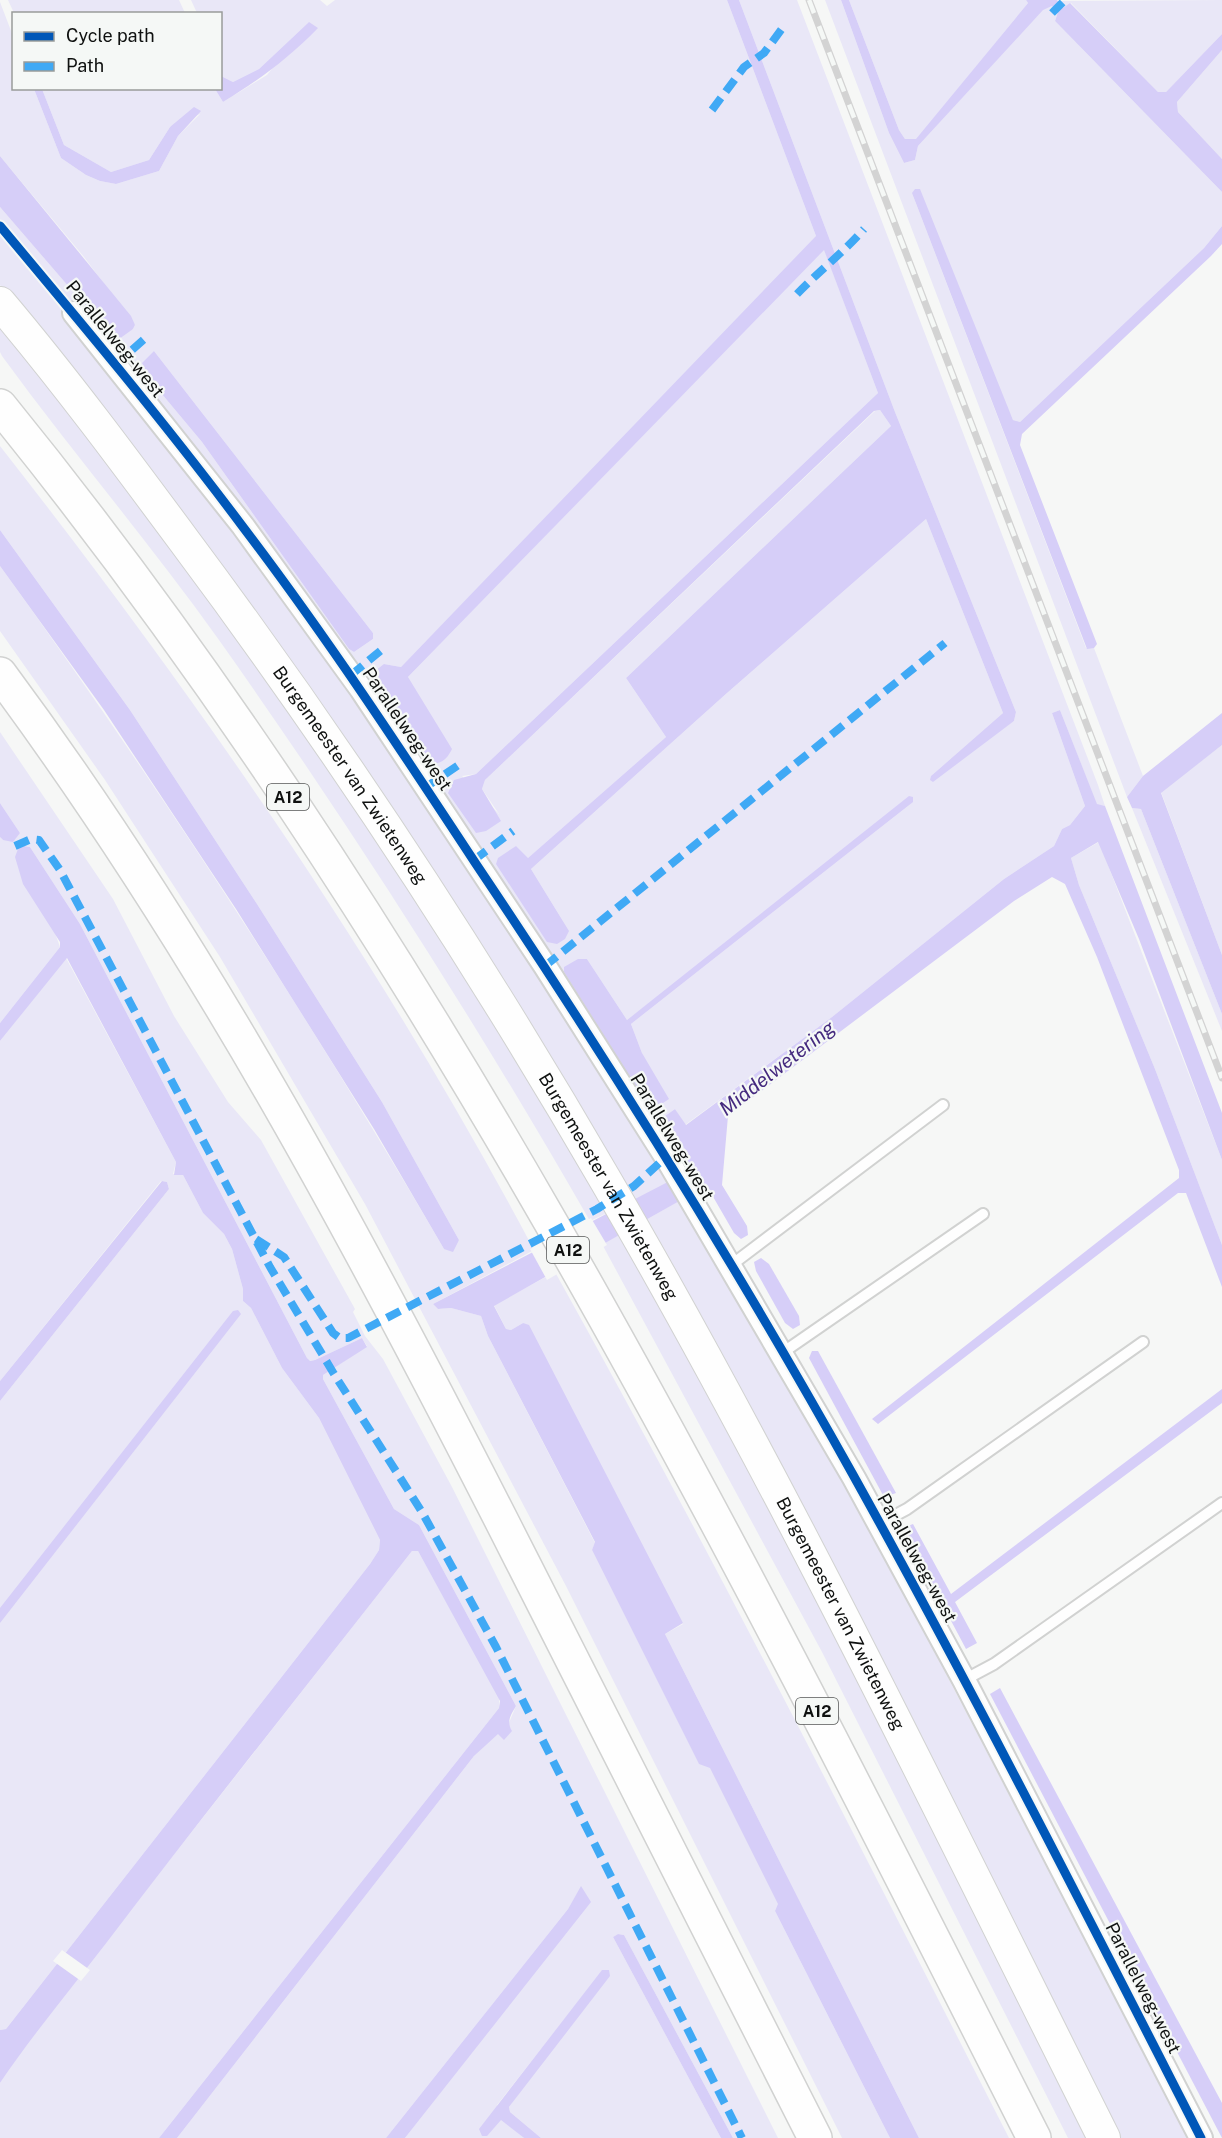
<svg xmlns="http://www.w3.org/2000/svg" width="1222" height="2138" font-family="'Public Sans',sans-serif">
<rect width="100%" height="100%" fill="#f6f7f6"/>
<g fill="#e9e7f7" fill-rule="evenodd">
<path d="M8 0H179L185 13H14Z"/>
<path d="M191 0H320L327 6 335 0H727L816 236 814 241 401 667 384 664 409 681 408 677 824 249 878 393 476 774 462 776 499 814 482 789 485 780 875 411 880 410 891 426 626 678 666 737 527 859 515 846 569 931 531 869 727 693 926 519 1003 713 931 776 1014 721 1016 712 895 412 739 0H797L1098 785 1105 806 1097 805 1060 710 1052 713 1085 806 1070 825 1062 829 1054 846 1004 879 832 1017 685 1125 675 1109 665 1116 686 1151 687 1172 634 1202 0 285V207L113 338 133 329 135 325 84 257 0 156V2L13 36 14 88 34 89 61 158 86 175 100 181 116 184 159 171 178 136 200 114 170 127 149 160 111 172 64 145 42 89H215L223 102 267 75 309 22 259 69 233 82 221 76 220 14 197 13ZM154 351 373 633V639L354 652 349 649 202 442 151 381ZM913 802 631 1024 642 1053 657 1107 641 1095 564 972 587 959 627 1020Z"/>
<path d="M825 0H841L889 133 904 163 915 160 918 146 1043 9 1052 6 1058 12 1055 21 1222 192V226L1204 248 1020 422 1013 420 912 193 1086 648H1094L1143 776 1127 797Z"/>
<path d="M849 0H1026L1028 3 916 140 905 139 899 130Z"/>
<path d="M1222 0V34L1166 92H1158L1071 3 1063 8 1057 1Z"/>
<path d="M1222 50V159L1178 112 1177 102Z"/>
<path d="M0 325 243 641 370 825 510 1044 607 1213 590 1221C476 1022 352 828 219 640 150 543 72 452 2 356L0 352Z"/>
<path d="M0 446C199 700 383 965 534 1250L433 1304 438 1309 451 1308 481 1316 488 1336 595 1543 592 1550 699 1763 710 1767 779 1904 775 1911 890 2138H842L566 1586 365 1204 220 957 105 780 0 631V566C159 786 307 1014 444 1249L459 1240 382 1102 257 904 130 710 0 530Z"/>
<path d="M0 732 113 899 174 1016 228 1102 261 1140 355 1309 353 1312 365 1336 383 1359 452 1487 778 2138H733L624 1935 618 1934 613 1937 721 2138H541L510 2112 509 2107 609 1970H603L497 2105 501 2119 524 2138H405L589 1902 581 1887 568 1909 386 2138H177L474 1756 493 1736 508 1725 516 1706 419 1525 394 1509 323 1379V1375L367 1346 362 1338 315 1360 309 1361 307 1358 80 924 30 847 24 846 60 947 0 1023V837L3 840 20 833 0 803Z"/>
<path d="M1222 745V955L1161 792Z"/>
<path d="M1132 808 1141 809 1222 1014V1031Z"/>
<path d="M1099 842 1222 1160V1245L1155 1069 1079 885 1071 858Z"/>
<path d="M66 958 176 1162 173 1174 183 1175 203 1213 224 1234 232 1249 243 1289V1301L251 1308 282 1368 319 1418 380 1540 379 1550 370 1564 6 2029 0 2030V1401L169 1189 167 1182 161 1181 0 1381V1041Z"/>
<path d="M680 1200 857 1503 1188 2138H1118L646 1220Z"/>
<path d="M619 1235 788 1540 1091 2138H1068L822 1652 602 1244Z"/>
<path d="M555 1272C714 1557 861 1848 1009 2138H919L665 1634 683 1624 523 1323 511 1330 506 1329 494 1305Z"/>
<path d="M412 1551H418L499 1696V1708L159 2138H0V2083L30 2038Z"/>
</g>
<g fill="#d6cef8">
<path d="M727 0H739L895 412 1016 712 1014 721 933 782 930 780 931 776 1003 713 926 519 727 693 531 869 569 931 565 939 557 944 547 942 496 864 498 858 516 846 528 858 666 737 626 678 891 426 880 410 874 411 485 780 482 789 501 821 486 831 476 833 448 793 454 780 476 774 878 393 824 250 408 677 452 749C446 761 441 764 427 764L378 692 372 681 375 671 384 664 401 667 816 236Z"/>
<path d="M841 0H849L899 130 905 139H916L1028 3 1026 0H1057L1063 8 1070 3 1158 92H1166L1222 34V50L1177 102 1178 112 1222 159V192L1055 21 1058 12 1052 6 1043 10 918 146 915 160 904 163 889 133Z"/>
<path d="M309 22 318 28C289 58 259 80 223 102L215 89 220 88 221 76 233 82 259 69Z"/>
<path d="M34 89H42L64 145 111 172 149 160 170 127 194 107 201 111 178 136 159 171 116 184 100 181 86 175 61 158Z"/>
<path d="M0 156 131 316 135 325 133 329 119 339 113 338 0 207Z"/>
<path d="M915 189H920L1013 420 1020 422 1204 248 1222 226V244L1211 256 1022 434 1020 445 1097 644 1094 648 1087 649 912 193Z"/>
<path d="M154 351 373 633V639L354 652 349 649 202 442 151 381 142 363Z"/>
<path d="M0 530 130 710 257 904 382 1102 459 1240 453 1252 444 1249 374 1129 236 909 104 710 0 566Z"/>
<path d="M1060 710 1097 804 1105 806 1222 1113V1160L1139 939 1098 842 1071 858 1079 885 1155 1069 1222 1245V1287L1186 1193H1178L878 1424 872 1419 1179 1178V1170L1097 957 1065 884 1052 877 1014 901 728 1116 722 1185 747 1226 748 1235 741 1239 734 1233 708 1188 704 1187 494 1306 506 1329 511 1330 523 1323 529 1325 683 1623 665 1634 919 2138H890L775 1911 778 1904 710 1768 699 1764 592 1550 595 1542 488 1336 481 1316 451 1308 438 1309 433 1304 687 1172 686 1151 665 1116 675 1109 686 1125 832 1017 1004 879 1054 846 1062 829 1070 825 1085 806 1052 713Z"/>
<path d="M1222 713V745L1161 793 1222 955V1014L1141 809 1132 808 1127 797 1143 776Z"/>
<path d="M909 796 913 797V802L631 1024 642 1053 669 1099 657 1107 641 1095 564 972V967L578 959H587L627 1020Z"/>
<path d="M0 803 20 833 13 842 3 840 0 837Z"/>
<path d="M24 846 30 847 80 924 307 1358 310 1361 315 1360 362 1338 367 1347 323 1375V1379L394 1509 419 1525 516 1706C511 1715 506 1721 512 1731L504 1740 498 1734 474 1756 177 2138H159L499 1708 500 1701 418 1551H412C310 1682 207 1810 107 1942 71 1989 33 2034 0 2083V2030L6 2029 370 1564 379 1550 380 1540 319 1418 282 1368 251 1308 243 1301V1289L232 1249 224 1234 203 1213 183 1175H174L176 1162 67 958 0 1041V1023L60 947V942L23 884 15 857 18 849Z"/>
<path d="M162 1181 167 1182 169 1189 0 1401V1381Z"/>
<path d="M761 1258 769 1264 799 1316 800 1325 793 1329 785 1323 756 1271 754 1262Z"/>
<path d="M238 1310 241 1314 0 1623V1608L233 1311Z"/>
<path d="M812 1351H818L896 1493 884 1497 809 1358Z"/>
<path d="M1222 1389V1403L955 1602 977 1643 966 1649 905 1534 908 1526 913 1524 951 1594Z"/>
<path d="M1000 1688 1222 2103V2138L990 1694Z"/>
<path d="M581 1886 591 1902 405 2138H386L568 1909Z"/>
<path d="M618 1934 624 1935 733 2138H721L613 1937Z"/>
<path d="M602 1970H609L610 1976 509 2107 510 2112 541 2138H524L501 2120 487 2136H482L479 2129Z"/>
</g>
<g fill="#f6f7f6">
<path d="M591 1218 607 1245 547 1280 530 1249Z"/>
<path d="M62 1950 90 1970 81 1981 53 1961Z"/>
</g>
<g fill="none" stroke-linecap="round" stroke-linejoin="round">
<g stroke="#d1d2d1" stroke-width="14">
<g id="lane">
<path d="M730 1266 943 1105"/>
<path d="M782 1353 983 1214"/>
<path d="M879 1524 907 1509 1143 1342"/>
<path d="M964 1680 994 1664 1222 1503"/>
</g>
</g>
<g stroke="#d1d2d1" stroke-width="26">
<path id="street" d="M74 313 243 526 361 689 545 966 666 1157 854 1478 964 1680 1201 2138"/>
</g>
<g stroke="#d1d2d1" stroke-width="34">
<g id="secondary">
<path id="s1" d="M0 303C65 380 125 461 185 542 338 747 478 960 606 1181 787 1492 943 1817 1104 2138"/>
</g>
</g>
<g stroke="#d1d2d1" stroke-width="36">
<g id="highway">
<path d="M0 406C427 931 730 1538 1034 2138"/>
<path d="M0 674C205 950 366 1253 521 1559 619 1752 717 1945 815 2138"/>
</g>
</g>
<use href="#lane" stroke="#fefefe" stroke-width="10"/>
<use href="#street" stroke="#fefefe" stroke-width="22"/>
<use href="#secondary" stroke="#fefefe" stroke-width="32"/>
<use href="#highway" stroke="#fefefe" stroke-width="33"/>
<g stroke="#d3d3d3" stroke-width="7">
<path id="rail" d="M809 0 1222 1078"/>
</g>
<use href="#rail" stroke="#f5f8f6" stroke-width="4.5" stroke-dasharray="14" stroke-linecap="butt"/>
<g stroke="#3fa9f5" stroke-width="8" stroke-dasharray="15 8" stroke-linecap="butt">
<path d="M1052 13 1063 2"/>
<path d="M712 110 744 67 764 53 784 26"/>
<path d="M797 294C819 271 843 253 864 229"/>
<path d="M115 365 149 335"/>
<path d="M351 675 384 648"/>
<path d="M426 787 463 762"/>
<path d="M15 846 31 839 39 840 60 870 270 1267 334 1374 422 1512 496 1647 742 2138"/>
<path d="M474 860 513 831"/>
<path d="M545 966 945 643"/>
<path d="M256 1239 284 1257 333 1333 340 1338H348L597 1209 634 1186 666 1157"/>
</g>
<g stroke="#f5f8f6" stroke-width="13">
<path id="cycleway" d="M0 226C83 325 166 424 243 527 326 636 401 750 476 864 609 1062 736 1265 852 1473 974 1692 1087 1915 1201 2138"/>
</g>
<use href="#cycleway" stroke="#0057b8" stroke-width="9"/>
</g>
<g text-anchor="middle" stroke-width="4.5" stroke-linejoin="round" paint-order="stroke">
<g fill="#f5f8f6" stroke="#545655" stroke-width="1.5">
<rect x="267" y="784" width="42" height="26" rx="4.5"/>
<rect x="547" y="1237" width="42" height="26" rx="4.5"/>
<rect x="796" y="1698" width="42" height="26" rx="4.5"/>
</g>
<g font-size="16" font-weight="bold" fill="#0f1110">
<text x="288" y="803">A12</text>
<text x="568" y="1256">A12</text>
<text x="817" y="1717">A12</text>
</g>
<g font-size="18" fill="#0f1110" stroke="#f5f8f6">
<text transform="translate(115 339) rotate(51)" y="6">Parallelweg-west</text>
<text transform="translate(407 729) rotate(56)" y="6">Parallelweg-west</text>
<text dy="6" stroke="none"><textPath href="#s1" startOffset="588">Burgemeester van Zwietenweg</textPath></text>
<text transform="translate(672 1137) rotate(59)" y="6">Parallelweg-west</text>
<text dy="6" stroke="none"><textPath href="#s1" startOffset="1074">Burgemeester van Zwietenweg</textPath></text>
<text transform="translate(917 1558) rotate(61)" y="6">Parallelweg-west</text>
<text dy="6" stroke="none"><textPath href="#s1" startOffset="1560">Burgemeester van Zwietenweg</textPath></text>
<text transform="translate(1143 1988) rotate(63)" y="6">Parallelweg-west</text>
</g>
<g font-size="20" font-style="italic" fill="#452a7f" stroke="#f5f8f6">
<text transform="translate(777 1068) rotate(-38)" y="7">Middelwetering</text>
</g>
</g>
<rect x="12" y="12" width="210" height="78" fill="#f5f8f6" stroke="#999c9a" stroke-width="1.5"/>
<rect x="24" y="32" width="30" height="9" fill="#0057b8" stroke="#999c9a" stroke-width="1.5"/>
<text x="66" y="42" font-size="18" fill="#0f1110">Cycle path</text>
<rect x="24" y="62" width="30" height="9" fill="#3fa9f5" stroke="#999c9a" stroke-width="1.5"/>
<text x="66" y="72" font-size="18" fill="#0f1110">Path</text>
</svg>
